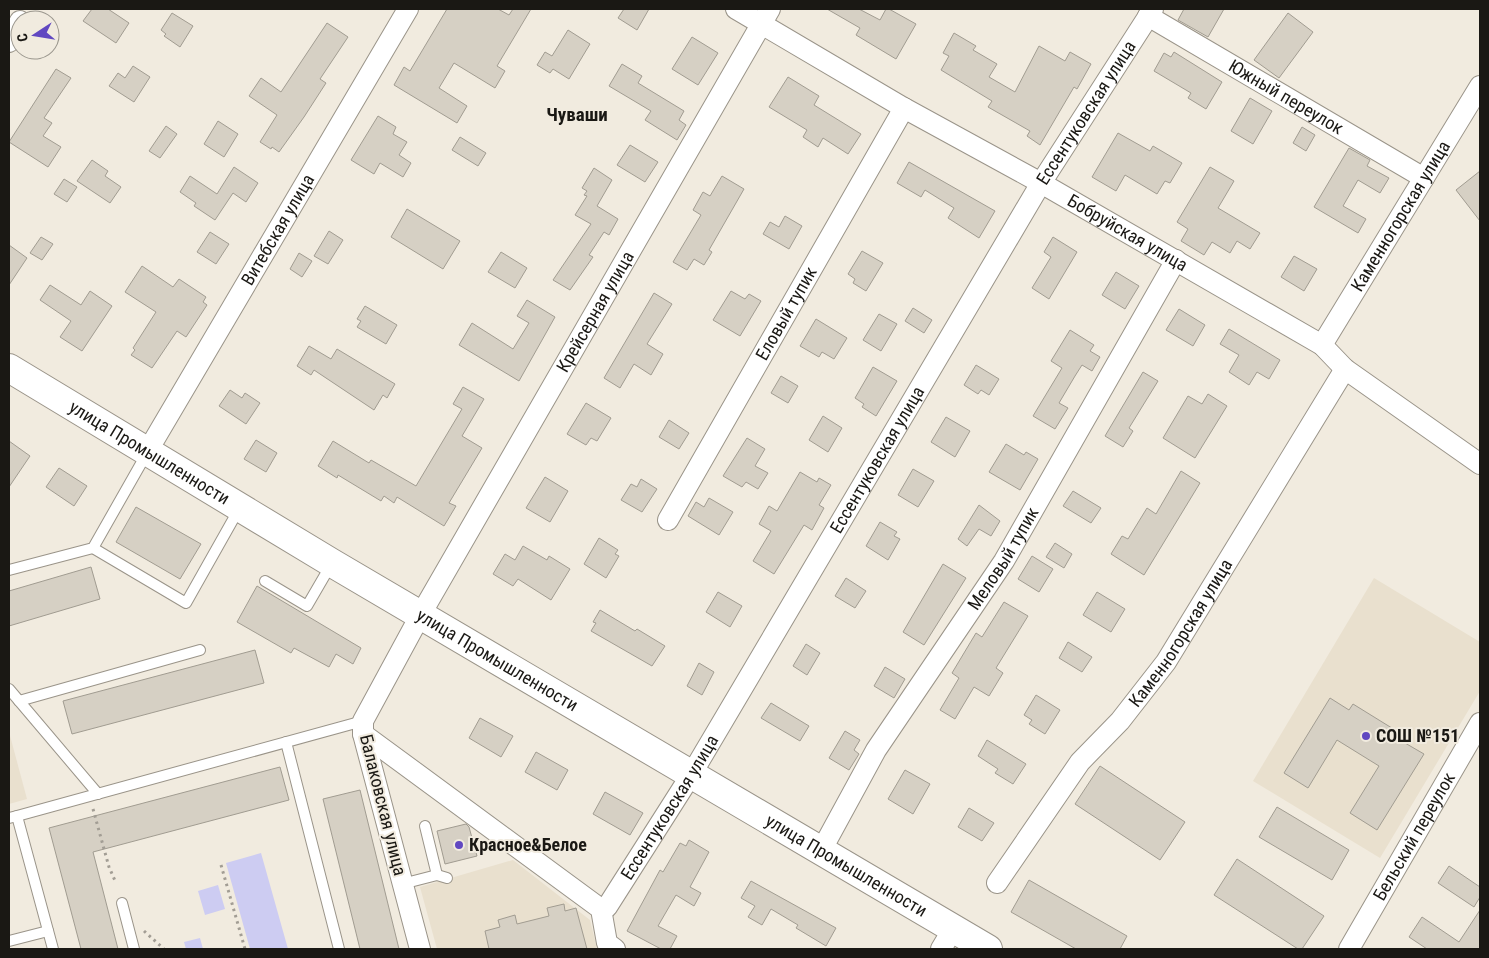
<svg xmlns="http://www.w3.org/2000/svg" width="1489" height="958" font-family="'Roboto Condensed',sans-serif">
<rect width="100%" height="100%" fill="#f1ebdf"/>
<g fill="#e9e0ce">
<path d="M1374 578 1480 642V691L1380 858 1253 781Z"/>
<path d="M9 732 27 799 9 804Z"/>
<path d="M513 860 590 920 597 949H437L420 887Z"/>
</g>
<g fill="#cdccf2">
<path d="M261 853 288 949H250L226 863Z"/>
<path d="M218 885 225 909 205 915 198 891Z"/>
<path d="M200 938 203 949H186L184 942Z"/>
</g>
<g fill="#d6d0c4" stroke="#a19c91">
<path d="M92 9H108L129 23 116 43 83 21Z"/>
<path d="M447 9H498L509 15 513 9H531L497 66 505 71 495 88 454 63 439 88 467 106 457 123 394 85 404 67 410 71Z"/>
<path d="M624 9H649L637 30 618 18Z"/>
<path d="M827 9H859L880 20 886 9H889L916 24 896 59 856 35 860 28Z"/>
<path d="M1184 9H1224L1208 37 1178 20Z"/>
<path d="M172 13 193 26 180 47 164 36 166 34 161 30Z"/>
<path d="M1288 13 1313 32 1279 78 1254 60Z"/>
<path d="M327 23 348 37 320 79 326 83 304 117 279 152 272 147 271 149 260 142 277 115 249 96 261 78 281 92Z"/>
<path d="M568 30 590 44 569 79 553 69 550 73 537 65 545 52 552 56Z"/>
<path d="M954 33 976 46 973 50 997 64 989 77 1015 92 1039 46 1065 61 1070 52 1091 64 1077 89 1074 87 1040 145 1027 136 1030 131 988 107 992 101 941 70 949 56 943 53Z"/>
<path d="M692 37 718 53 698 85 672 69Z"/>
<path d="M1174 52 1222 82 1206 109 1188 98 1191 93 1154 71 1164 53 1171 57Z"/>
<path d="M622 64 642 76 638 83 684 111 679 120 686 125 677 140 645 120 651 111 609 86Z"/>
<path d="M133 66 150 77 134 102 109 86 118 73 125 78Z"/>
<path d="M56 69 71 78 44 118 52 123 43 136 61 147 48 167 9 142Z"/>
<path d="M788 77 819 96 814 105 861 134 848 154 823 138 818 147 803 137 807 130 769 107Z"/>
<path d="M1250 98 1272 111 1253 144 1231 131Z"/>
<path d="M378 116 396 127 393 134 407 142 399 155 411 163 403 177 380 163 374 174 351 160Z"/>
<path d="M218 121 238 134 224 157 204 144Z"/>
<path d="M166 126 177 134 160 158 149 151Z"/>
<path d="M1302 127 1315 135 1306 151 1293 143Z"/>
<path d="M1118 133 1150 151 1153 146 1182 163 1170 183 1165 181 1157 194 1125 175 1116 191 1092 177Z"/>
<path d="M460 137 486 153 478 166 452 150Z"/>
<path d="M630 145 658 162 645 182 617 165Z"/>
<path d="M1349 148 1370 160 1367 166 1389 178 1380 193 1358 180 1343 206 1366 219 1358 233 1314 207Z"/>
<path d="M92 160 108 171 105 176 121 187 110 203 77 181Z"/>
<path d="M909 162 995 211 979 238 948 218 954 208 925 190 921 197 897 183Z"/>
<path d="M234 167 258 183 246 202 233 193 215 220 194 206 196 203 180 192 190 176 217 194Z"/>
<path d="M1210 167 1234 181 1218 208 1260 233 1250 249 1237 241 1230 253 1212 242 1204 255 1181 241 1188 229 1177 222Z"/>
<path d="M594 168 612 180 597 206 618 219 609 235 604 232 589 255 593 257 570 290 553 280 591 224 575 215 587 196 584 195 587 191 582 188Z"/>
<path d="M1480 171V221L1456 190Z"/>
<path d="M722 176 744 189 709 250 712 252 704 265 694 259 687 270 673 262 701 215 693 210 703 192 710 196Z"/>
<path d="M64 179 77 187 67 202 54 194Z"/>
<path d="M407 209 460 241 443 269 391 237Z"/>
<path d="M785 216 802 226 789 249 763 234 770 222 779 227Z"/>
<path d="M329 231 343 240 328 264 314 256Z"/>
<path d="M210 232 229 244 216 264 197 252Z"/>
<path d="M41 237 53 244 42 260 30 253Z"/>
<path d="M1053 237 1077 252 1049 299 1032 288 1051 257 1044 252Z"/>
<path d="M9 245 27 258 9 285Z"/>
<path d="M862 251 883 263 866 291 853 283 855 279 848 274Z"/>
<path d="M501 252 527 268 515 288 488 272Z"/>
<path d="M299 253 312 261 302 277 290 269Z"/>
<path d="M1294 256 1317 269 1304 291 1281 277Z"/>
<path d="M142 266 173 287 179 279 206 297 203 302 207 305 186 337 177 331 152 368 131 355 135 350 133 348 156 312 125 292Z"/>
<path d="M1116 272 1139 286 1125 309 1102 295Z"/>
<path d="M50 285 81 305 90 291 112 306 82 351 60 337 71 321 40 300Z"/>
<path d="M731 291 745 299 749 294 761 301 740 336 713 320Z"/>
<path d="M654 293 672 304 647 344 663 354 651 375 634 364 620 388 604 378Z"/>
<path d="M527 300 555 317 519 381 459 345 472 323 513 349 529 323 517 316Z"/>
<path d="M365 306 397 325 386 344 357 327 361 321 357 319Z"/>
<path d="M913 308 932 320 924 333 905 321Z"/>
<path d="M1179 309 1205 325 1193 346 1166 330Z"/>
<path d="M879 314 897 324 881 351 863 340Z"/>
<path d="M816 319 847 338 834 359 822 352 819 357 800 346Z"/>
<path d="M1229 329 1280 360 1269 379 1257 372 1249 385 1229 372 1239 355 1220 344Z"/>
<path d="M1070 330 1094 345 1090 351 1100 357 1092 371 1082 365 1075 376 1059 403 1068 408 1055 429 1033 416 1062 368 1051 361Z"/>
<path d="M309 346 331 359 337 349 395 384 387 398 383 395 374 410 314 370 311 375 297 366Z"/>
<path d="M976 365 999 379 989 395 981 390 978 394 964 385Z"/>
<path d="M873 367 897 381 876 416 862 407 864 404 855 398Z"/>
<path d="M1143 372 1158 381 1129 428 1133 431 1123 447 1105 436Z"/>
<path d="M781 376 798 386 788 403 771 393Z"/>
<path d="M463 387 484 399 462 436 482 448 449 503 456 506 444 526 397 497 394 503 384 496 381 501 338 475 337 478 318 466 333 441 369 463 371 460 416 486 462 409 453 404Z"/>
<path d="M230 390 242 398 245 393 260 403 246 424 219 406Z"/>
<path d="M1208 394 1227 406 1195 458 1163 438 1188 396 1202 404Z"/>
<path d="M586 403 611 418 597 441 591 438 586 445 567 434Z"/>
<path d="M823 416 842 428 828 452 809 440Z"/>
<path d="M946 417 970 431 955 457 931 442Z"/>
<path d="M669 420 689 433 679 449 659 437Z"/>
<path d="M747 438 765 449 755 466 768 473 758 489 746 482 742 487 723 476Z"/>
<path d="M256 440 277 453 266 472 244 459Z"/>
<path d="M9 441 30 456 9 487Z"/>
<path d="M1006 444 1024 455 1026 452 1038 459 1020 490 989 472Z"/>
<path d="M59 468 87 486 74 506 46 487Z"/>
<path d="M913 469 934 481 918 507 898 495Z"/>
<path d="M1181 471 1200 483 1144 575 1111 554 1122 536 1128 539 1147 508 1156 514Z"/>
<path d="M800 472 817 482 819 478 831 485 819 505 824 508 812 530 804 525 774 574 753 561 771 531 759 524 769 506 777 511Z"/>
<path d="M545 477 568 491 550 522 526 508Z"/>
<path d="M641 479 657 489 642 512 621 500 631 484 637 487Z"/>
<path d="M1073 491 1101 508 1091 523 1063 506Z"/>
<path d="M709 498 733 512 719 535 688 516 696 502 704 507Z"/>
<path d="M979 505 1000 521 991 536 979 529 967 546 958 539Z"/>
<path d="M136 507 201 544 180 579 116 542Z"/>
<path d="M880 522 897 532 894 536 900 539 888 560 866 546Z"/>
<path d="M599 538 618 550 615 554 619 556 606 578 584 564Z"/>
<path d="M1055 543 1072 554 1064 568 1046 557Z"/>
<path d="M523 546 547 560 549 556 570 569 551 600 518 579 513 586 493 574 505 554 515 560Z"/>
<path d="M1032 556 1053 569 1039 592 1018 579Z"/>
<path d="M943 564 966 578 924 645 903 632Z"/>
<path d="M91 567 100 599 9 626V591Z"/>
<path d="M846 578 866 591 855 608 835 596Z"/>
<path d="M257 586 361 648 353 664 336 654 329 667 294 648 291 653 237 622Z"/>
<path d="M718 592 742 606 730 627 706 612Z"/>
<path d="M1097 592 1125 609 1111 632 1083 615Z"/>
<path d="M1004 602 1028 616 996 668 1003 673 989 696 974 687 955 719 940 710 959 678 952 673 976 633 982 637Z"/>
<path d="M600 610 635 631 637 629 665 646 652 666 591 631 596 623 593 622Z"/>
<path d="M1068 642 1092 657 1082 672 1059 658Z"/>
<path d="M806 644 820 653 807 675 793 666Z"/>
<path d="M255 650 264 683 72 734 63 701Z"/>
<path d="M699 663 714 672 702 695 687 686Z"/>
<path d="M885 667 905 679 894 698 874 686Z"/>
<path d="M1036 695 1060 710 1045 734 1029 724 1032 720 1024 715Z"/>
<path d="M1330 698 1349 710 1353 704 1408 738 1405 743 1424 754 1377 830 1350 813 1379 766 1337 740 1308 788 1284 773Z"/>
<path d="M771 703 809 726 800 741 761 718Z"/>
<path d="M480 718 513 736 501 757 469 738Z"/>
<path d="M845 731 860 740 854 750 859 754 849 770 829 758Z"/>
<path d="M987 740 1026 764 1013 784 995 773 998 769 978 756Z"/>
<path d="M536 752 568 770 557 790 525 772Z"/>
<path d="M1100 766 1185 822 1160 860 1075 804Z"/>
<path d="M280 767 289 800 93 852 118 949H81L49 828Z"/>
<path d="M905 770 930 784 913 814 888 799Z"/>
<path d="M360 790 399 949H360L323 799Z"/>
<path d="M605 792 643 813 630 835 593 814Z"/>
<path d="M1277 807 1349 850 1332 880 1259 837Z"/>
<path d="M969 808 994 823 982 841 958 827Z"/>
<path d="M466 824 469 827 477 856 445 864 437 831Z"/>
<path d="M689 840 709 852 690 887 701 893 694 906 676 895 658 926 677 936 670 949H661L627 931 660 870 663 872 680 843 686 846Z"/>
<path d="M1237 859 1324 916 1302 949H1298L1214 895Z"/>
<path d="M1449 866 1480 887V897L1474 907 1438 883Z"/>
<path d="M1029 880 1127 936 1120 949H1076L1011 912Z"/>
<path d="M751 881 836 928 826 946 796 928 798 925 771 909 762 925 748 917 755 906 741 898Z"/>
<path d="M564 904 565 911 576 908 587 949H489L485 931 500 927 498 920 515 915 517 924 549 916 547 908Z"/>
<path d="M1480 910V949H1427L1409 937 1422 917 1459 942Z"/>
</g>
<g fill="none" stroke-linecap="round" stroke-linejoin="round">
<g stroke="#9a9489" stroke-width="12">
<g id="lane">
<path d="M93 548 186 603 239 509"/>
<path d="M9 570 93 548 147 453"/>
<path d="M265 581 307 606 332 563"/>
<path d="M9 689 98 794"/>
<path d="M19 701 200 650"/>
<path d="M286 742 339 949"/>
<path d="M17 816 363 721"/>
<path d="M9 818 17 816 53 949"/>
<path d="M437 875 447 878"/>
<path d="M402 884 437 875 425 826"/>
<path d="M122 903 134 949"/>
<path d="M9 941 48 931"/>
</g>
</g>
<g stroke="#9a9489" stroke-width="22">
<g id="street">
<path id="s1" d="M736 9 904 108 1041 183 1322 345 1345 369 1480 464"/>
<path id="s2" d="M1148 16 1424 178"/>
<path d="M9 42 20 21"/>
<path id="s3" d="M1322 345 1480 86"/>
<path id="s4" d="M147 452 408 9"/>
<path id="s5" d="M668 520 904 108"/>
<path d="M363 734 601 909 607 943 615 949"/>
<path id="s6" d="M821 851 876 750 1004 561 1176 260"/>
<path id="s7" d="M997 883 1080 762 1120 721 1166 662 1345 369"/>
<path id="s8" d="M601 909 607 907 691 775 1041 183 1153 9"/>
<path id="s9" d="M420 949 363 734V721L421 614 770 9"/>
<path d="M941 949 953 929"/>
<path id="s10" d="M1349 949 1480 723"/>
</g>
</g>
<g stroke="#9a9489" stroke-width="30">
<g id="secondary">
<path id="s11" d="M9 368 332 563 988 949"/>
</g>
</g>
<g stroke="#a29d94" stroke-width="3" stroke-dasharray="2.5 4" stroke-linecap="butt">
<path d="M93 809 109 867 116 883"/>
<path d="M221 865 245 949"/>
<path d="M144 931 164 949"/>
</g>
<use href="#lane" stroke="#fff" stroke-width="10"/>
<use href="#street" stroke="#fff" stroke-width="20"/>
<use href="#secondary" stroke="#fff" stroke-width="28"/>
</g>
<g fill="#6148c1" stroke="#f1ebdf" stroke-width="2">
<circle cx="1366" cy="736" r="5"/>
<circle cx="459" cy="845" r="5"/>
</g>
<g text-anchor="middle" stroke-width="4" stroke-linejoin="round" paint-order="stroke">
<g font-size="18" fill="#1a1814" stroke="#f1ebdf">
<text dy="6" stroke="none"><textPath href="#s2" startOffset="160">Южный переулок</textPath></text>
<text dy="6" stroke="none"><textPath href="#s8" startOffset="934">Ессентуковская улица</textPath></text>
<text dy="6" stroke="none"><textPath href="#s3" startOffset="151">Каменногорская улица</textPath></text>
<text dy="6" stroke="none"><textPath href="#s4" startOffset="258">Витебская улица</textPath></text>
<text dy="6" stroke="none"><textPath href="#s1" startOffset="451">Бобруйская улица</textPath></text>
<text dy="6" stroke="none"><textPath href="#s9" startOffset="706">Крейсерная улица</textPath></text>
<text dy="6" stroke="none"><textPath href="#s5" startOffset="238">Еловый тупик</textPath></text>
<text dy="6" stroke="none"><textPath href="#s11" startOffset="164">улица Промышленности</textPath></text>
<text dy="6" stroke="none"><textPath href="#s8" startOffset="529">Ессентуковская улица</textPath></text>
<text dy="6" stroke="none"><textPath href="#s6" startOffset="345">Меловый тупик</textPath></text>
<text dy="6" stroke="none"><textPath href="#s7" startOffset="311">Каменногорская улица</textPath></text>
<text dy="6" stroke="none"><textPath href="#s11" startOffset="569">улица Промышленности</textPath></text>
<text transform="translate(383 805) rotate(76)" y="6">Балаковская улица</text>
<text dy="6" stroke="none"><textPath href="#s8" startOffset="124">Ессентуковская улица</textPath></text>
<text dy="6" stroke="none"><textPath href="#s10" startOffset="130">Бельский переулок</textPath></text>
<text dy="6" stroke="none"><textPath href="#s11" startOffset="974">улица Промышленности</textPath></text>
</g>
<g font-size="18" font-weight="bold" fill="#1a1814" stroke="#f1ebdf" text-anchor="start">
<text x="1376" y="742">СОШ №151</text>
<text x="469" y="851">Красное&amp;Белое</text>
</g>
<g font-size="19" font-weight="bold" fill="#1a1814" stroke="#f1ebdf">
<text x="577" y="121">Чуваши</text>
</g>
</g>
<rect width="1489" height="958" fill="none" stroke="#1a1814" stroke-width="20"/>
<g transform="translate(35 35) rotate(258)"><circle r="24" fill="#f1ebdf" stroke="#9b978e"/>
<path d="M0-4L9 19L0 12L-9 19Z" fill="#6148c1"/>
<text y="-8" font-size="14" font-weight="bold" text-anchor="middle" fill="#1a1814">С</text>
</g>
</svg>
